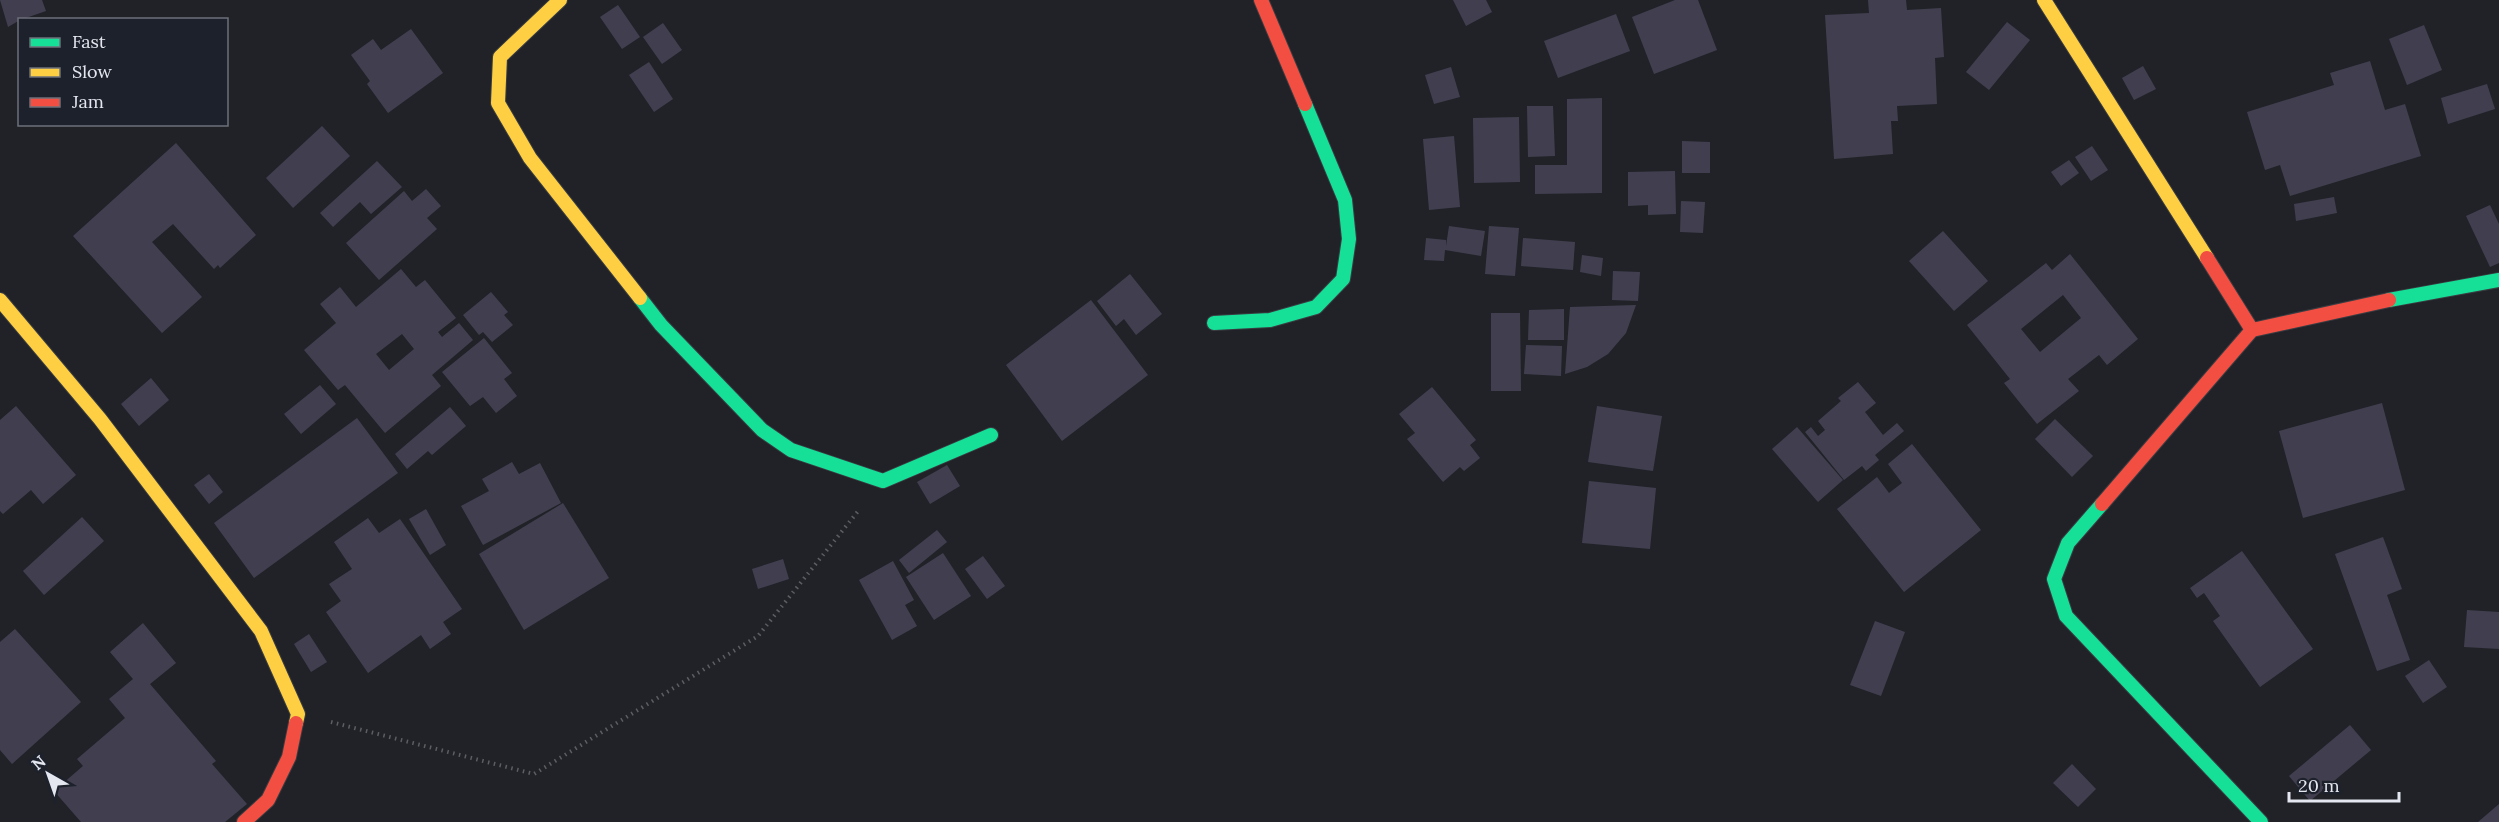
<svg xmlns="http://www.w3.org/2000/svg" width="2499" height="822" font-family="Lora,serif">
<rect width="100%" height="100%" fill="#202228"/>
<g fill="#413f4f" fill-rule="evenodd">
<path d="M0 0H42L46 11 20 20 8 27Z"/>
<path d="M1453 0H1486L1492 12 1466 26Z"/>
<path d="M1675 0H1698L1717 50 1654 74 1632 17Z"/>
<path d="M1868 0H1906L1907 10 1941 8 1944 57 1935 58 1937 104 1897 106 1898 121H1891L1893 154 1834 159 1825 15 1869 13Z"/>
<path d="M618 5 640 37 622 49 600 17Z"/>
<path d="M1616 14 1630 51 1558 78 1544 41Z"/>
<path d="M2007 22 2030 40 1989 90 1966 72Z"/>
<path d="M663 23 682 50 662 64 643 37Z"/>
<path d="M2424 25 2442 70 2407 85 2389 39Z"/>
<path d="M411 29 443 73 388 113 367 84 370 81 351 55 373 39 381 50Z"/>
<path d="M2370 61 2385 110 2405 104 2421 156 2290 196 2280 165 2265 170 2247 112 2334 85 2330 73Z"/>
<path d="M649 62 673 99 654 112 629 75Z"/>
<path d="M2143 66 2156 89 2134 100 2122 78Z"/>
<path d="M1451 67 1460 97 1434 104 1425 75Z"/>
<path d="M2487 84 2495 109 2448 124 2441 98Z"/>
<path d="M1602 98V193L1535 194V165H1567V99Z"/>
<path d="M1527 106H1553L1555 156 1528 157Z"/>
<path d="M1519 117 1520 182 1474 183 1473 118Z"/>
<path d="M322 126 350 156 293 208 266 178Z"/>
<path d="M1454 136 1460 207 1429 210 1423 139Z"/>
<path d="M1682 141 1710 142V173H1682Z"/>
<path d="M176 143 256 235 220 268 218 265 214 269 173 224 152 242 202 297 162 333 73 236Z"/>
<path d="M2092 146 2108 170 2091 181 2075 157Z"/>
<path d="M2069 160 2079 173 2061 186 2051 172Z"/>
<path d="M377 161 402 187 371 214 360 202 333 227 320 213Z"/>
<path d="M1675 171 1676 214 1648 215V205L1628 206V172Z"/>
<path d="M426 189 441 206 427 218 437 229 379 280 346 243 404 191 412 201Z"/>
<path d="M2334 197 2337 213 2296 221 2294 204Z"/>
<path d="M1681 201 1705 202 1703 233 1680 232Z"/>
<path d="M2490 205 2499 224V263L2490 267 2466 216Z"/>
<path d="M1449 226 1485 231 1481 256 1445 250 1444 261 1424 260 1426 238 1446 240V246Z"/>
<path d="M1489 226 1519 228 1515 276 1485 274Z"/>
<path d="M1943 231 1988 281 1954 311 1909 261Z"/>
<path d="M1523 238 1575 242 1573 270 1521 266Z"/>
<path d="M2070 254 2138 339 2107 365 2099 355 2068 379 2079 391 2037 424 2004 383 2010 379 1967 325 2046 263 2052 270ZM2063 295 2081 318 2040 352 2021 329Z"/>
<path d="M1582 255 1603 258 1601 276 1580 272Z"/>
<path d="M401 269 416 287 425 280 456 318 438 332 442 337 459 323 473 340 432 375 441 386 385 433 345 385 338 390 304 350 336 323 320 304 340 287 356 307ZM402 334 414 349 389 370 376 354Z"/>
<path d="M1613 271 1640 272 1638 301 1612 300Z"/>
<path d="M1130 274 1162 314 1136 335 1124 319 1116 326 1097 301Z"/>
<path d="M491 292 508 312 504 315 513 325 492 342 483 332 479 335 463 315Z"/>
<path d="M1091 300 1148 375 1062 441 1006 365Z"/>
<path d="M1636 305 1626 333 1608 354 1587 367 1565 374 1570 307Z"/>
<path d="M1564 309V340H1528L1529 310Z"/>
<path d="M1491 313H1520L1521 391H1491Z"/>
<path d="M484 338 512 373 504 379 517 396 496 413 483 397 470 406 442 372Z"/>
<path d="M1526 345 1562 346 1561 376 1524 374Z"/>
<path d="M151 378 169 400 139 426 121 404Z"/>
<path d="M1858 382 1876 403 1865 412 1883 435 1897 423 1904 431 1875 455 1879 460 1866 471 1862 466 1844 480 1805 432 1811 427 1818 436 1825 430 1818 421 1841 401 1838 398Z"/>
<path d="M320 385 336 404 301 434 284 414Z"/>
<path d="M1432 387 1476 440 1470 445 1480 458 1464 471 1460 467 1443 482 1407 439 1415 433 1399 414Z"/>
<path d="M2382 403 2405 490 2303 518 2279 431Z"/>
<path d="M16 406 76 475 43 504 31 490 3 514 0 511V420Z"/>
<path d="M1597 406 1662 416 1653 471 1588 462Z"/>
<path d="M450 407 466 426 432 455 428 451 407 469 395 454Z"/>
<path d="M357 418 398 473 254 578 214 523Z"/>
<path d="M2055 419 2093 456 2072 477 2035 439Z"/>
<path d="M1797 427 1843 480 1818 502 1772 449Z"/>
<path d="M1912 444 1981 530 1904 592 1837 509 1877 477 1889 493 1902 483 1888 464Z"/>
<path d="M512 462 519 474 540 463 561 503 483 545 461 506 489 491 482 479Z"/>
<path d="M947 465 960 486 930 504 917 482Z"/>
<path d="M209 474 223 492 209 504 194 485Z"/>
<path d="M1589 481 1656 488 1650 549 1582 543Z"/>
<path d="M563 503 609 578 524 630 479 554Z"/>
<path d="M426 509 446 545 430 555 409 519Z"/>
<path d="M82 517 104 541 44 595 23 571Z"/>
<path d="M368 518 379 533 400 519 462 609 443 622 451 634 430 649 421 635 368 673 326 612 341 601 329 584 352 569 334 542Z"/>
<path d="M937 530 947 542 909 573 899 560Z"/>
<path d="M2383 537 2402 589 2387 595 2410 660 2377 671 2335 554Z"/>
<path d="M2242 551 2313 649 2260 687 2213 621 2220 616 2204 593 2197 598 2190 588Z"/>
<path d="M943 553 971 596 934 620 906 577Z"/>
<path d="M983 556 1005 586 987 599 965 569Z"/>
<path d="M783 559 789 579 758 589 752 569Z"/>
<path d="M893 561 914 600 905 605 917 626 892 640 859 580Z"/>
<path d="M2467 610 2499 612V649L2464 647Z"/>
<path d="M1875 621 1905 632 1881 696 1850 685Z"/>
<path d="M143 623 176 663 150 684 216 761 212 764 247 804 225 822H81L54 791 83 766 77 759 125 718 109 699 133 679 110 652Z"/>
<path d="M15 629 81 702 12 764 0 750V642Z"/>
<path d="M309 634 327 662 311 672 294 644Z"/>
<path d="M2429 660 2447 687 2423 703 2405 676Z"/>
<path d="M2350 725 2371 750 2310 801 2289 776Z"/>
<path d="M2072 764 2096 789 2078 807 2053 783Z"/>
<path d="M2499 804V822H2478Z"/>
</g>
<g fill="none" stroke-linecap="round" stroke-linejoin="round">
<g stroke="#393c41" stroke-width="16">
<g id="fast">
<path d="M640 298 661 325 762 430 791 450 883 481 991 435"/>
<path d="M2389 300 2499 280"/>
<path d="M1214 323 1270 320 1316 307 1343 279 1349 239 1345 200 1305 104"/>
<path d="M2102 504 2068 543 2054 579 2066 616 2261 822"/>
</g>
</g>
<g stroke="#393c41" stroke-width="16">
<g id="slow">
<path d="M560 0 500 57 498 103 530 158 640 298"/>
<path d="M2044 0 2207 258"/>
<path d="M0 300 100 419 261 631 298 714 296 723"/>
</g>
</g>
<g stroke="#393c41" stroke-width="16">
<g id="jam">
<path d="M1261 0 1305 104"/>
<path d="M2207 258 2252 330"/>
<path d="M2102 504 2252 330 2389 300"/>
<path d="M244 822 268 800 289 757 296 723"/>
</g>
</g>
<path stroke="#5c5e62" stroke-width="4" stroke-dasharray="1.5 4.5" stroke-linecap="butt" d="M331 722 534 774 758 636 859 510"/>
<use href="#fast" stroke="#16e098" stroke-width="14"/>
<use href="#slow" stroke="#ffcf43" stroke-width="14"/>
<use href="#jam" stroke="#f24e42" stroke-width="14"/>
</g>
<rect x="18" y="18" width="210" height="108" fill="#1d212c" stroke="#6d707a" stroke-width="1.5"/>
<rect x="30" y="38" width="30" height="9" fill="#16e098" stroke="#6d707a" stroke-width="1.5"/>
<text x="72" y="48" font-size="18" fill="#e4e7ef">Fast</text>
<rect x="30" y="68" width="30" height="9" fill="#ffcf43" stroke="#6d707a" stroke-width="1.5"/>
<text x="72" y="78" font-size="18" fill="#e4e7ef">Slow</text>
<rect x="30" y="98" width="30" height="9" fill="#f24e42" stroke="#6d707a" stroke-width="1.5"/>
<text x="72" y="108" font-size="18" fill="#e4e7ef">Jam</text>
<g transform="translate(48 774) rotate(320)" stroke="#1d212c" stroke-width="4.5" paint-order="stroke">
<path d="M0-4.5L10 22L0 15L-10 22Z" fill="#e4e7ef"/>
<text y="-9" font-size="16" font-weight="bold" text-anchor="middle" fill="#e4e7ef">N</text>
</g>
<path d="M2289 792v9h110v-9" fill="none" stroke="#e4e7ef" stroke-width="3"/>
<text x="2298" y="792" font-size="18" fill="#e4e7ef" stroke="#1d212c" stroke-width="4.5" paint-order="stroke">20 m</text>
</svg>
